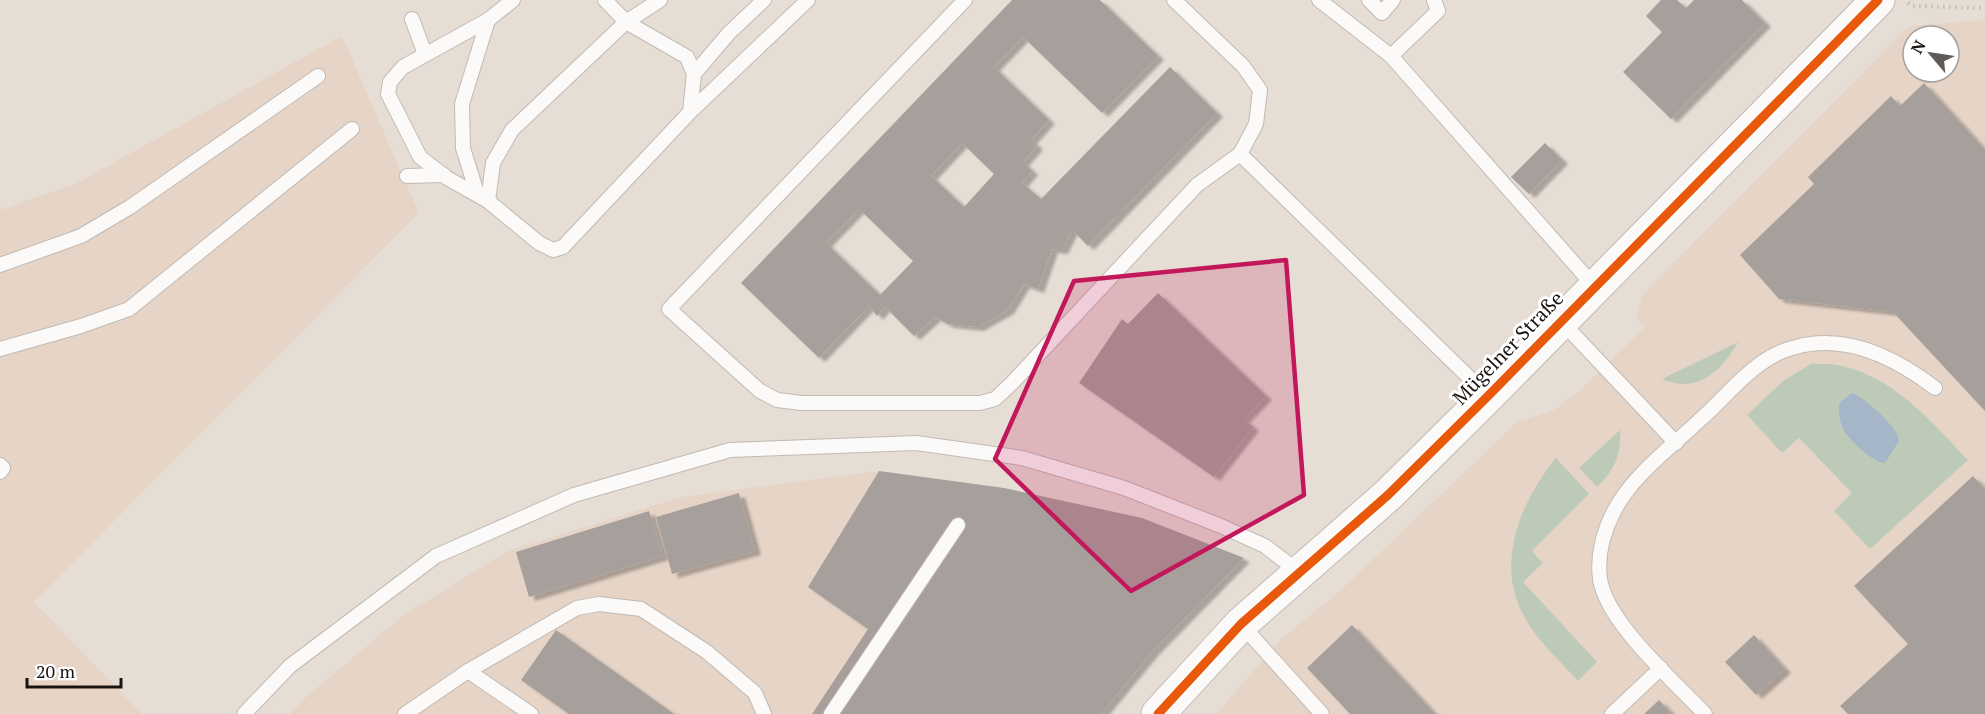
<svg xmlns="http://www.w3.org/2000/svg" width="1985" height="714" font-family="'PT Serif',serif">
<defs>
<filter id="shadow"><feDropShadow dx="6" dy="4" stdDeviation="1.5" flood-color="#0004"/></filter>
</defs>
<rect width="100%" height="100%" fill="#e6ddd5"/>
<g fill="#e6d5c7" fill-rule="evenodd">
<path d="M1985 20V714H1216L1281 639 1342 589 1517 422 1556 409 1578 392 1645 327 1637 318 1642 295 1909 26ZM1913 36H1949V72H1913Z"/>
<path d="M342 36 419 213 34 602 142 714H0V210L75 184Z"/>
<path d="M879 471 808 586 868 629 812 714H290L307 696 404 615 508 551 681 497Z"/>
</g>
<g fill="#becab8">
<path d="M1738 342C1723 370 1696 395 1662 379Z"/>
<path d="M1811 364C1878 359 1926 415 1968 460L1870 549 1834 511 1852 493 1799 438 1782 453 1747 415 1783 381Z"/>
<path d="M1620 430C1621 456 1615 469 1597 487L1579 468Z"/>
<path d="M1556 458 1589 494 1532 551 1543 563 1523 582 1597 662 1578 681C1560 661 1538 642 1525 618 1494 565 1520 502 1556 458Z"/>
</g>
<path fill="#a5b6c8" d="M1852 393C1864 397 1900 429 1899 441L1885 463C1874 464 1845 437 1842 426 1839 419 1838 409 1840 402Z"/>
<g fill="#a79f9b" fill-rule="evenodd" filter="url(#shadow)">
<path d="M1012 0H1100L1158 56 1102 113 1023 37 994 67 1049 120 1031 140 1037 146 1023 162 1032 171 1022 183 1041 199 1170 67 1217 113 1088 246 1072 230 1062 250 1052 249 1038 289 1024 284 1008 310 978 327 948 324 935 317 914 336 885 307 877 316 869 306 819 358 741 283ZM962 143 994 174 964 207 931 176ZM859 209 913 261 880 295 826 243Z"/>
<path d="M1661 0H1677L1686 8 1694 0H1742L1765 23 1671 119 1623 72 1662 32 1646 16Z"/>
<path d="M1924 83 1985 150V411L1893 312 1779 299 1740 255 1814 184 1808 177 1891 96 1900 106Z"/>
<path d="M1545 143 1562 160 1529 194 1511 177Z"/>
<path d="M1158 293 1266 396 1244 419 1253 427 1214 477 1079 383 1122 319 1128 324Z"/>
<path d="M879 471 1004 488 1142 518 1244 558 1153 651 1101 714H812L868 629 808 587Z"/>
<path d="M1973 476 1985 489V714H1848L1840 706 1908 644 1854 586Z"/>
<path d="M739 493 755 551 672 574 656 517Z"/>
<path d="M649 511 663 556 529 597 516 552Z"/>
<path d="M1352 625 1435 714H1350L1307 668Z"/>
<path d="M556 630 674 714H569L521 680Z"/>
<path d="M1754 635 1785 669 1756 695 1725 662Z"/>
<path d="M1659 700 1672 714H1644Z"/>
</g>
<g fill="none" stroke-linecap="round" stroke-linejoin="round">
<g stroke="#c1bab4" stroke-width="16">
<g id="service">
<path d="M605 0 626 22 687 57 694 74 690 112"/>
<path d="M660 0 626 22 512 130 493 163 488 201 539 243 553 250 563 247 690 112 808 0"/>
<path d="M965 0 669 309 760 391 777 400 802 403H980L995 399 1012 383 1197 185 1240 154"/>
<path d="M1174 0 1243 66 1260 90 1256 124 1240 154 1488 396"/>
<path d="M1319 0 1391 56 1438 11 1434 0"/>
<path d="M1369 0 1382 13 1393 0"/>
<path d="M412 19 425 54"/>
<path d="M1391 56 1594 286"/>
<path d="M694 74 729 33 764 0"/>
<path d="M407 176 444 175"/>
<path d="M477 193 463 148 462 104 488 20"/>
<path d="M488 201 447 178 420 157 388 94 390 82 403 67 488 20 513 0"/>
<path d="M0 265 81 236 130 207 318 76"/>
<path d="M1560 320 1676 443"/>
<path d="M0 349 81 326 129 309 352 129"/>
<path d="M0 465 3 468 0 472"/>
<path d="M1241 624 1322 714"/>
<path d="M468 671 531 714"/>
<path d="M244 714 290 666 436 556 574 495 730 450 916 443 1022 458 1124 488 1221 526 1265 546 1299 572"/>
<path d="M405 714 468 671 577 608 599 604 641 609 707 652 755 693 764 714"/>
<path d="M831 714 958 525"/>
<path d="M1612 714 1661 668"/>
<path d="M1705 714C1675 682 1606 622 1600 579 1597 556 1603 533 1613 513 1632 475 1673 446 1703 417 1722 400 1739 379 1760 364 1771 356 1783 350 1796 347 1847 333 1897 359 1935 388"/>
</g>
</g>
<g stroke="#c1bab4" stroke-width="35">
<path id="tertiary" d="M1158 714 1241 624 1388 495 1488 396 1878 0"/>
</g>
<path stroke="#c1bebb" stroke-width="4" stroke-dasharray="1.5 4.5" stroke-linecap="butt" d="M1908 3 1913 6 1985 8"/>
<use href="#service" stroke="#fbfaf9" stroke-width="14"/>
<use href="#tertiary" stroke="#fbfaf9" stroke-width="33"/>
<g stroke="#fff" stroke-width="13">
<path id="cycleway" d="M1158 714 1241 624 1388 495 1488 396 1878 0"/>
</g>
<use href="#cycleway" stroke="#e8590c" stroke-width="9"/>
</g>
<path fill="#c2185b" fill-opacity="0.2" stroke="#c2185b" stroke-width="4.5" stroke-linejoin="round" d="M1286 260 1304 495 1131 591 995 459 1074 281Z"/>
<g text-anchor="middle" stroke-width="6" stroke-linejoin="round" paint-order="stroke">
<g font-size="20" fill="#1a1410" stroke="#fff">
<text transform="translate(1508 348) rotate(-46)" y="7">Mügelner Straße</text>
</g>
</g>
<g transform="translate(1931 54) rotate(299)"><circle r="28" fill="#ffffff" stroke="#a3a19f" stroke-width="1.5"/>
<path d="M0-4.5L10 22L0 15L-10 22Z" fill="#615a55"/>
<text y="-9" font-size="16" font-weight="bold" text-anchor="middle" fill="#1a1410">N</text>
</g>
<path d="M27 678v9h94v-9" fill="none" stroke="#1a1410" stroke-width="3"/>
<text x="36" y="678" font-size="18" fill="#1a1410" stroke="#ffffff" stroke-width="4.5" paint-order="stroke">20 m</text>
</svg>
